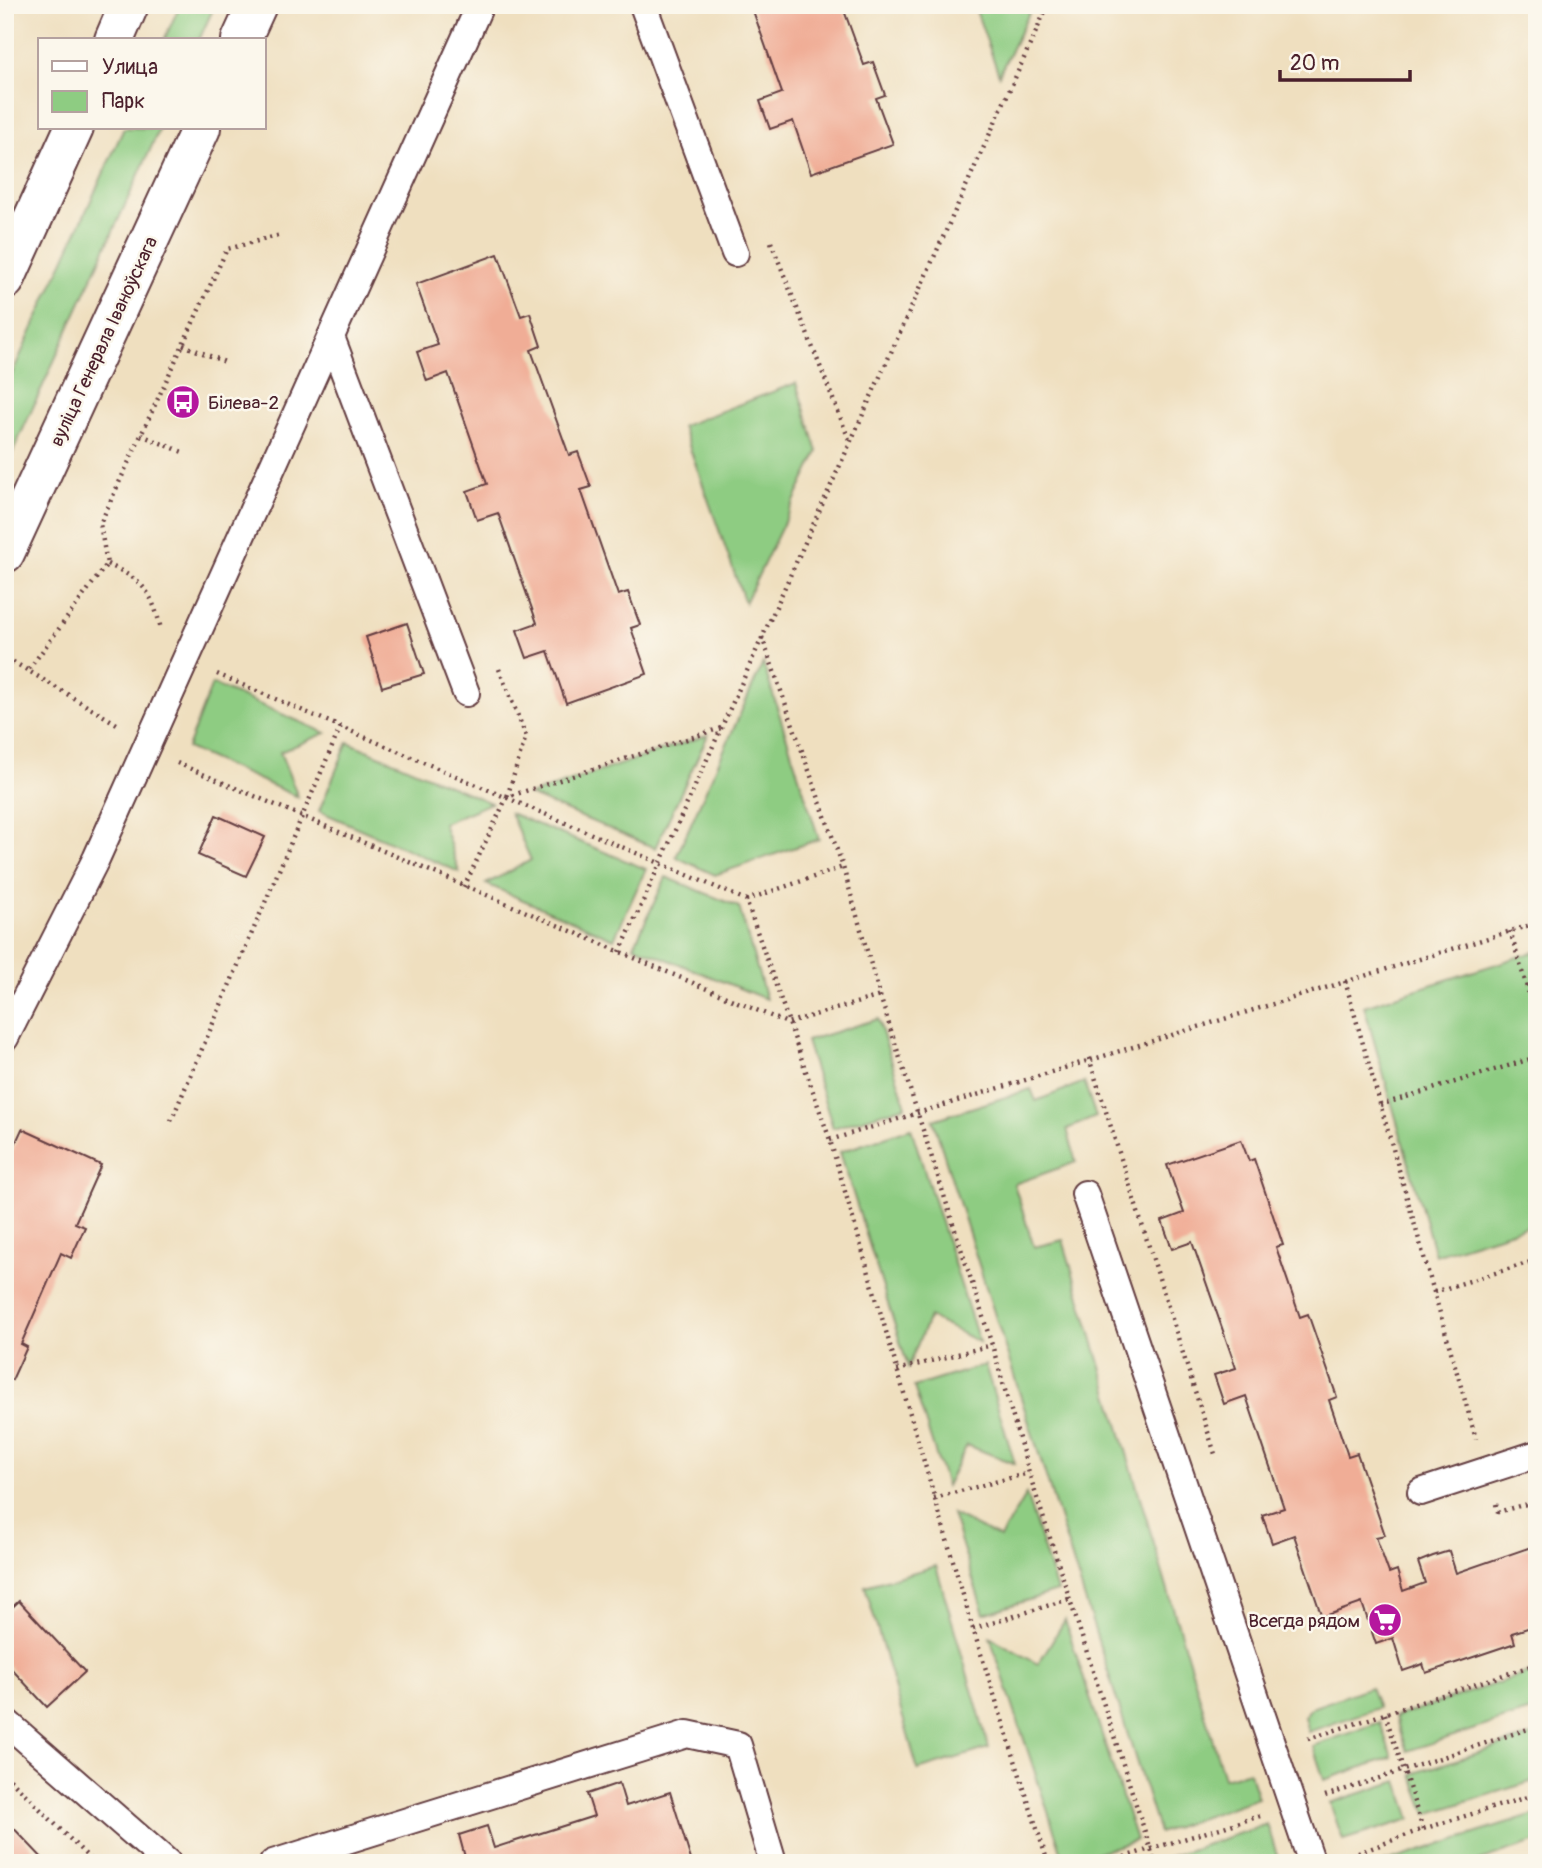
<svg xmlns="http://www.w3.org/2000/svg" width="1542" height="1868" font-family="Pangolin,sans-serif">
<rect width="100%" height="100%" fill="#fbf7ec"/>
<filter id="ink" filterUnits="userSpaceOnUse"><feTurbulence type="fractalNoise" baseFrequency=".0143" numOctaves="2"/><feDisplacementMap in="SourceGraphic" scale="14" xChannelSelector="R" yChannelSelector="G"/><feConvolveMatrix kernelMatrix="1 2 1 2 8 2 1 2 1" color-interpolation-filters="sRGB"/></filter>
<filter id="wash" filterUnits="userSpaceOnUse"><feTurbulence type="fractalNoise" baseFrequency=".00686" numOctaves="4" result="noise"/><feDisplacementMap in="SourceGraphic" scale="28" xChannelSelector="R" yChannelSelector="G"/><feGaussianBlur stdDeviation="1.57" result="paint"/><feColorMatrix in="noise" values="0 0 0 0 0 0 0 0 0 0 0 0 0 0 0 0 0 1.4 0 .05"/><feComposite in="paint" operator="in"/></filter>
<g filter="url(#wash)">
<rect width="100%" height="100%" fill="#efdfbf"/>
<g fill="#8ecc82" stroke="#6c7656" stroke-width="2">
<path d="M180 5H215L199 40H164Z"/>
<path d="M974 5H1033L999 75Z"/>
<path d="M124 128H160L5 469V389Z"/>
<path d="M796 383 818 452 745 603 682 426Z"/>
<path d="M763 663 819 839 715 875 676 857Z"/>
<path d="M212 684 326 733 280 752 298 797 187 748Z"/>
<path d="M708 735 655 848 529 795Z"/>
<path d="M348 742 491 803 443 823 459 872 319 811Z"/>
<path d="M510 813 646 869 614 939 486 884 531 860Z"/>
<path d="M666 877 739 907 766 999 634 946Z"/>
<path d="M1537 951V1223L1435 1255 1364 1006Z"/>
<path d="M878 1019 906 1106 833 1128 806 1041Z"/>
<path d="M1084 1082 1096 1117 1067 1129 1076 1162 1014 1184 1034 1247 1063 1240 1224 1778 1249 1771 1258 1798 1159 1833 933 1120 1031 1089 1036 1101Z"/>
<path d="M911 1128 979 1342 929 1317 908 1367 840 1152Z"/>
<path d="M985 1365 1015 1464 967 1445 946 1486 914 1387Z"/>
<path d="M1026 1494 1057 1591 984 1614 952 1514 1000 1538Z"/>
<path d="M936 1566 989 1748 918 1770 865 1586Z"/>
<path d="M1065 1620 1136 1840 1065 1863 990 1637 1038 1664Z"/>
<path d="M1537 1670V1709L1407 1751 1395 1717Z"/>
<path d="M1370 1687 1378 1708 1308 1732 1304 1717 1311 1708Z"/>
<path d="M1380 1722 1392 1757 1324 1780 1313 1746Z"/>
<path d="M1537 1734V1780L1427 1814 1412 1774Z"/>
<path d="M1398 1781 1411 1819 1343 1840 1330 1803Z"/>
<path d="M1537 1814V1842L1473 1863H1383Z"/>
<path d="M1267 1824 1279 1861 1167 1863 1166 1858Z"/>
</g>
<g id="blocks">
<g fill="#f0ad96">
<path d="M751 5H842L864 65 873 62 885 95 876 98 893 144 811 173 793 121 770 129 760 101 782 93Z"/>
<path d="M498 254 521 316 530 313 541 346 531 350 569 455 578 452 591 487 581 490 618 595 628 592 640 625 631 628 647 674 566 703 548 651 527 658 517 630 537 623 498 513 477 520 467 491 487 484 448 373 427 381 417 352 438 345 416 284Z"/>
<path d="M407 623 424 674 382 687 366 637Z"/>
<path d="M216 815 265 837 246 876 198 855Z"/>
<path d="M22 1129 101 1165 75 1223 85 1227 71 1258 61 1253 21 1344 27 1347 12 1380 5 1376V1166Z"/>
<path d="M1241 1140 1249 1161 1254 1159 1283 1245 1276 1247 1300 1317 1308 1314 1337 1397 1329 1400 1348 1456 1357 1453 1385 1535 1376 1537 1389 1573 1397 1570 1403 1591 1425 1583 1418 1562 1433 1556 1449 1551 1456 1573 1537 1545V1625L1512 1633 1515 1643 1426 1673 1423 1664 1403 1671 1393 1638 1376 1644 1362 1603 1322 1617 1294 1535 1272 1543 1262 1515 1284 1508 1246 1396 1224 1404 1214 1375 1236 1368 1192 1242 1172 1249 1162 1221 1184 1213 1167 1165Z"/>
<path d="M19 1601 85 1672 47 1707 5 1662V1614Z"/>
<path d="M619 1783 626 1806 670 1792 692 1863H447L465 1857 459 1835 487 1826 494 1848 594 1816 587 1794Z"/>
<path d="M5 1819 47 1863H5Z"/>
</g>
</g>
</g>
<g filter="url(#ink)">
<use href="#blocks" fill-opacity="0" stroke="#633c41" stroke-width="2"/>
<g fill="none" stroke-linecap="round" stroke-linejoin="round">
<g stroke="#633c41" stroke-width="30">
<g id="lane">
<path d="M643 5 735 253"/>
<path d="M331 337 466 693"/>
<path d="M5 1038 96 859 480 5"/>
<path d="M1085 1194 1312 1863"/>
<path d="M1421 1492 1537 1454"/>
<path d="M5 1721 168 1863"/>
<path d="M273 1863 687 1734 738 1745 773 1863"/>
</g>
</g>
<g stroke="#633c41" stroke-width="42">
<g id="primary">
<path d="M114 40 129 5"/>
<path d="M241 40 257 5"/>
<path d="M5 280 74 128"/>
<path d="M5 553 201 128"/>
</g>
</g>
<g stroke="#633c41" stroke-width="4.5" stroke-dasharray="2 5" stroke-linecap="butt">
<path d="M771 242 850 442"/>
<path d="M183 345 225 362"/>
<path d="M141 435 185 453"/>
<path d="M107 564C144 581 151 590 161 629"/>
<path d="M762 637 843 867 880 996 992 1345 1029 1473 1155 1863"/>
<path d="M7 658 117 724"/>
<path d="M29 669 107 564 100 524 227 249 281 235"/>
<path d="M499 669 526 736 507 797"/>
<path d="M217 674 746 900 830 1140 973 1629 1048 1863"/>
<path d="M177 763 787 1023 880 996"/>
<path d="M464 887 507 797 721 728"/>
<path d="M746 900 843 867"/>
<path d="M1510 931 1537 1021"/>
<path d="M620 952 1048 5"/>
<path d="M1345 981 1476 1439"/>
<path d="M1089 1058 1215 1454"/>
<path d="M1380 1105 1537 1057"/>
<path d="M171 1121 341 726"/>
<path d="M830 1140 1537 923"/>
<path d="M1434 1292 1537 1260"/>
<path d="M897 1370 992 1345"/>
<path d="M934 1498 1029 1473"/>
<path d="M1496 1504 1498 1512 1537 1501"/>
<path d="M973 1629 1069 1599"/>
<path d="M1385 1714 1423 1829"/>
<path d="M1308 1739 1537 1664"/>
<path d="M5 1774 94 1863"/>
<path d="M1325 1796 1537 1726"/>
<path d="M1345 1858 1423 1829 1537 1794"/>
<path d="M1104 1863 1260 1816"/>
</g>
<use href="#lane" stroke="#fff" stroke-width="26"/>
<use href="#primary" stroke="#fff" stroke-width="38"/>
</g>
</g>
<defs>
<g id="bus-disc" transform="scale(1.75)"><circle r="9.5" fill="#b5179e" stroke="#fbf7ec"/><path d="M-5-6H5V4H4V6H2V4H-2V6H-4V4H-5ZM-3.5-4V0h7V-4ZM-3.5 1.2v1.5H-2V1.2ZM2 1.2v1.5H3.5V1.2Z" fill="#fff"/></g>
<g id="supermarket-disc" transform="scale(1.75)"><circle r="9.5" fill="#b5179e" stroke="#fbf7ec"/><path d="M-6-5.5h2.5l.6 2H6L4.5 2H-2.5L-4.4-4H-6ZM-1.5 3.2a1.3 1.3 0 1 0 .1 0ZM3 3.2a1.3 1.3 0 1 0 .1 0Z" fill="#fff"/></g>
</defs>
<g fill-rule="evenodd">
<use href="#bus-disc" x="183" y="402"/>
<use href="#supermarket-disc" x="1385" y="1620"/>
</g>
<g text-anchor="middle" stroke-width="5" stroke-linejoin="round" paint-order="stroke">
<g font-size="19" fill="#4a1f2b" stroke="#fbf7ec">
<text transform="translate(103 341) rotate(-65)" y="7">вуліца Генерала Іваноўскага</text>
</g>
<g font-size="19" fill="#4a1f2b" stroke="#fbf7ec" text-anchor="start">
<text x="208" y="409">Білева-2</text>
<text x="1360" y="1627" text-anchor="end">Всегда рядом</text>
</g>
</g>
<rect width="1542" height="1868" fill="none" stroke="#fbf7ec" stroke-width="28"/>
<rect x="38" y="38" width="228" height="91" fill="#fbf7ec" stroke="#b4a19f" stroke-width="2"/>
<rect x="52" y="61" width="35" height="10" fill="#ffffff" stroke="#b4a19f" stroke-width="2"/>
<text x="102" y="74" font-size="21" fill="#4a1f2b">Улица</text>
<rect x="52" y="91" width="35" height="21" fill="#8ecc82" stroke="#b4a19f" stroke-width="2"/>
<text x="102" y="108" font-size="21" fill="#4a1f2b">Парк</text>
<path d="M1280 70v10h130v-10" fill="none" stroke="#4a1f2b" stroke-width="3.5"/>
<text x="1290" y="70" font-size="21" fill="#4a1f2b" stroke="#fbf7ec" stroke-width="5" paint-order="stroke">20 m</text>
</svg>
